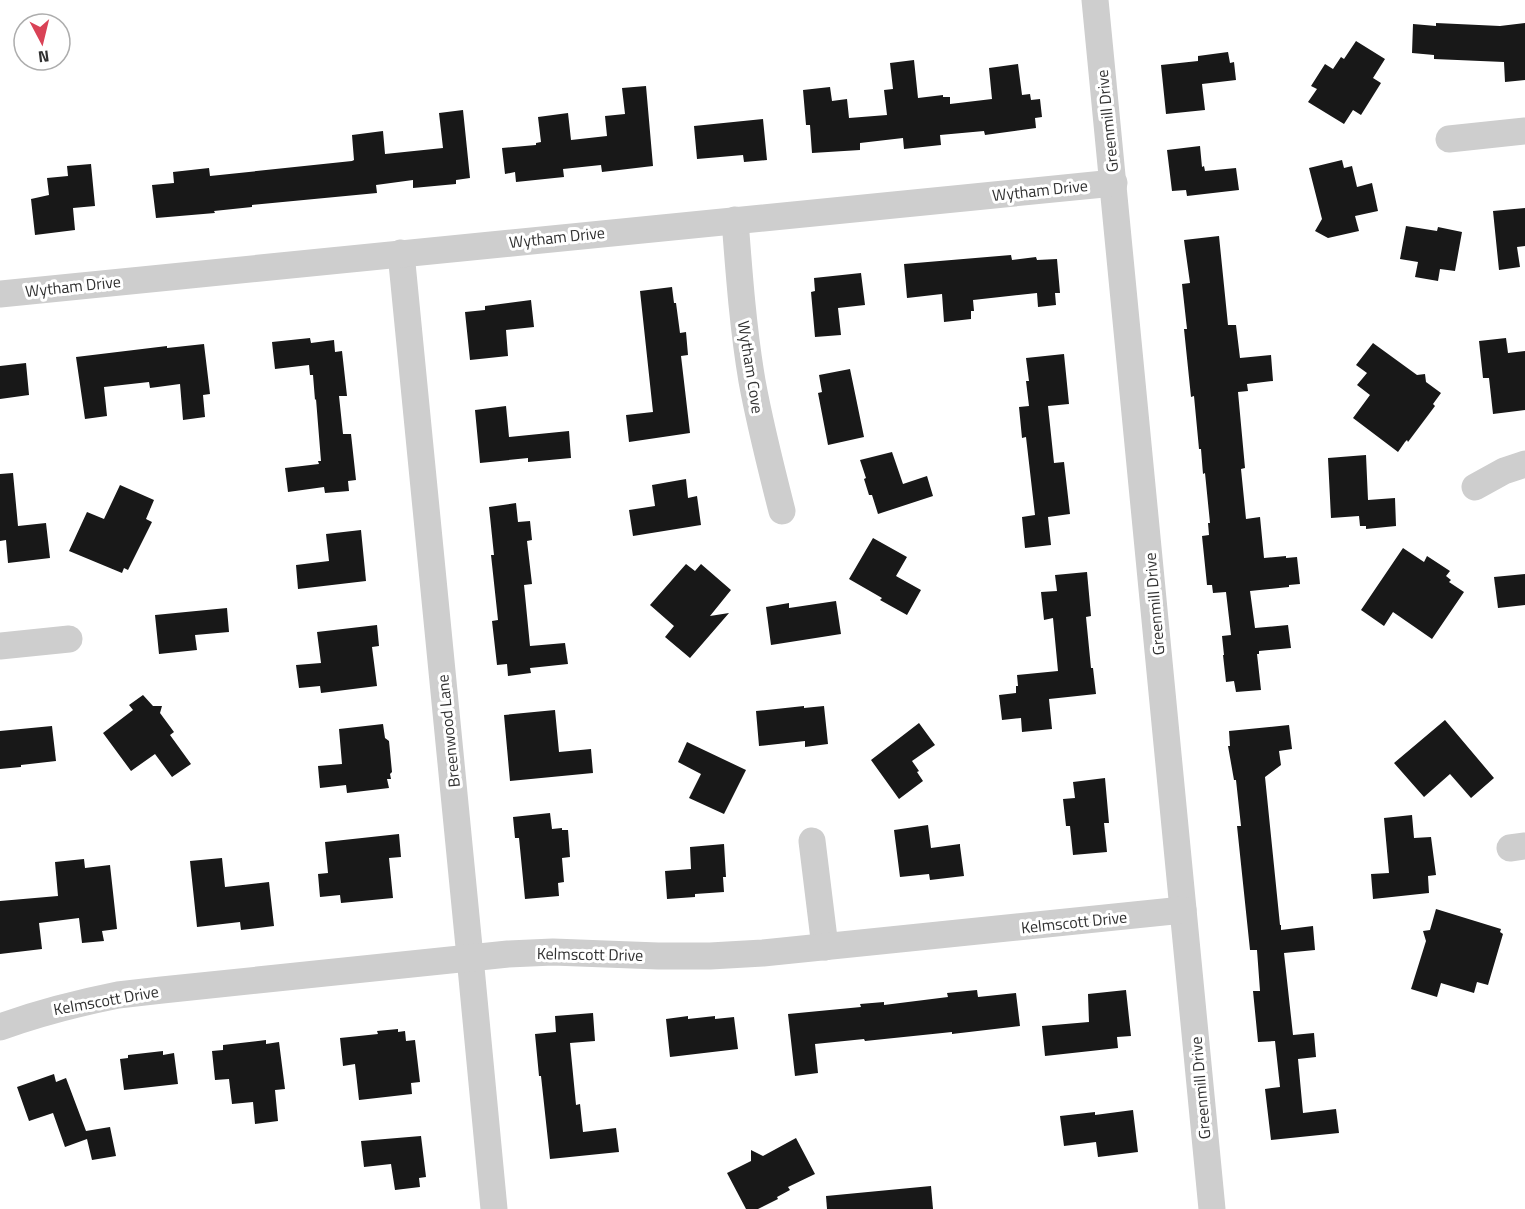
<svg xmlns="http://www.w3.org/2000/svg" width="1525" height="1209" font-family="'Titillium Web',sans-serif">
<rect width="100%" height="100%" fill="#fff"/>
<g fill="#181818">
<path d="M1436 23 1500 26 1525 23V80L1505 82 1504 62 1434 59V55L1412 53 1413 24 1436 26Z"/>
<path d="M1356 41 1385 59 1373 78 1381 83 1361 115 1353 110 1344 124 1308 102 1317 89 1311 86 1325 64 1333 69 1341 57 1344 59Z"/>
<path d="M1228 52 1230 63 1234 62 1236 80 1202 84 1205 110 1166 114 1161 65 1198 61V56Z"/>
<path d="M914 60 918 98 943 95V97H950V104L992 99 989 68 1018 64 1022 95 1030 94 1031 100 1040 99 1042 117 1035 118 1036 128 985 135 984 131 940 135 941 145 904 149 903 138 860 143V150L812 153 810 125H806L803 90 830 87 832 101 847 99 849 118 887 115 884 90 893 89 890 63Z"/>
<path d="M646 86 653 166 602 172 601 165 563 169 564 177 516 182 515 172 505 174 502 148 536 145V143L541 142 538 117 568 113 571 140 607 136 605 116 625 114 622 88Z"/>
<path d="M463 110 470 178 456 180V184L413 188V180L376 185 377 193 252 205V207L214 211 215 213 156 218 152 185 174 183 173 172 209 168 210 176 352 161 354 160 352 135 383 131 385 154 443 148 439 113Z"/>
<path d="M763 119 767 160 744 162 743 155 697 159 694 126Z"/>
<path d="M1200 146 1202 167 1204 166 1205 171 1236 168 1239 190 1187 196 1186 190 1172 191 1167 150Z"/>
<path d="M1342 160 1344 168 1352 166 1357 187 1372 183 1378 211 1355 216 1359 231 1328 238 1315 231 1322 219 1309 168Z"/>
<path d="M91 164 95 206 73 208 75 230 35 235 31 199 49 195 47 178 68 176 67 166Z"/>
<path d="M1525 208V246L1517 247 1520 267 1499 270 1493 211Z"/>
<path d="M1406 226 1437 231 1438 227 1462 232 1455 271 1440 269 1438 281 1415 277 1418 262 1400 259Z"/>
<path d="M1219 236 1228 325H1236L1240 358 1271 355 1273 381 1247 384 1248 391 1238 392 1245 468 1241 469 1246 519 1260 517 1264 558 1286 556V558L1297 557 1300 584 1289 585V587L1250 591 1255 628 1288 625 1291 648 1259 651V654H1257L1261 690 1236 692 1234 681 1226 682 1223 655H1224L1222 636 1231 635 1226 592 1213 593 1212 585H1207L1202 536 1209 535 1208 523H1210L1205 473 1203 474 1201 449H1199L1194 396 1191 397 1184 329H1187L1182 284 1190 283 1184 240Z"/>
<path d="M1011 255 1012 260 1036 257 1037 260 1057 259 1060 293H1055L1056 305 1038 307 1037 293 973 300 974 311H971V319L944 322 942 294 907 298 904 264Z"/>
<path d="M861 273 865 305 838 308 841 335 815 337 811 292 815 291 814 278Z"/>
<path d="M672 287 674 303H676L680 333 686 332 688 355 681 356 690 433 629 442 626 415 653 412 640 291Z"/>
<path d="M531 300 534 327 506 330 508 356 470 360 465 312 485 310V306Z"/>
<path d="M310 338 311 343 334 340 335 352 342 351 347 396H339L343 434H351L356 480 348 481 349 491 325 493 324 487 288 492 285 468 319 464 318 461H321L316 399 315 400 313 375H310L309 365 275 369 272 342Z"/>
<path d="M1506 338 1508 353 1525 351V410L1493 414 1489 378H1483L1479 341Z"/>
<path d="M1373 343 1417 375 1425 374 1426 382 1441 393 1433 404 1435 406 1408 442 1407 440 1405 442 1398 452 1353 418 1370 395 1357 385 1367 373 1356 365Z"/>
<path d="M204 344 210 394 203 395 205 417 183 420 180 384 150 388 149 382 104 387 107 416 85 419 76 357 167 346V348Z"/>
<path d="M1064 354 1069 404 1048 406 1054 463 1064 462 1070 514 1048 517 1051 545 1025 548 1022 517 1035 515 1026 437 1022 438 1019 407 1029 406 1026 381H1029L1026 358Z"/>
<path d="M26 363 29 395 0 399V366Z"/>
<path d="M850 369 864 437 828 445 818 393 822 392 819 375Z"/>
<path d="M506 406 509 437 569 431 571 458 528 462V458L480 463 475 410Z"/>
<path d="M892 452 903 484 927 476 933 496 878 514 872 495H869L864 479 866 478 860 460Z"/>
<path d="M1366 455 1368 500 1395 498 1396 526 1366 529V526H1360L1359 516 1331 518 1328 458Z"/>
<path d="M13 473 18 526 46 523 50 558 8 563 6 540 0 541V474Z"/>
<path d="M686 479 688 498 697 496 701 525 633 536 629 510 655 506 652 485Z"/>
<path d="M120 485 154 500 146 519 152 522 128 570 124 568 122 573 69 551 87 512 104 519Z"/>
<path d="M516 503 518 522 530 521 532 540 527 541 532 584 524 585 530 646 565 643 568 664 530 668 531 673 508 676 507 664 497 665 492 621 498 620 491 555H494L489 507Z"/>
<path d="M361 530 366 581 298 589 296 565 329 561 326 534Z"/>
<path d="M873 538 907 557 896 576 921 590 907 615 880 600 882 598 849 579Z"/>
<path d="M1403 548 1424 562 1427 556 1450 571 1446 576 1451 580 1449 582 1464 592 1432 639 1393 612 1384 626 1361 610Z"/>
<path d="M686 564 695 571 701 564 731 590 710 616 729 613 690 658 665 637 674 626 650 605Z"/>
<path d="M1087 572 1091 616 1086 617 1091 668H1093L1096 694 1049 699 1052 729 1022 732 1021 718 1002 720 999 695 1016 693V686H1018L1017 675 1058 671 1053 618 1044 620 1041 592 1057 591 1055 575Z"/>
<path d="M1525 574V605L1498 608 1494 577Z"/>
<path d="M836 601 841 634 771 645 766 607 789 603V608Z"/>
<path d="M227 608 229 632 195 635 197 650 159 654 155 615Z"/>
<path d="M377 625 379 646 372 647 377 686 321 693 320 686 299 688 296 665 321 663 317 632Z"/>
<path d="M143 695 153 706H162L160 713 174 732 170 735 191 764 172 777 155 754 131 771 103 733 133 710 129 705Z"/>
<path d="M804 706V708L824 706 828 744 805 747V741L759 746 756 711Z"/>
<path d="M555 710 559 752 591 749 593 773 510 781 504 715Z"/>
<path d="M1445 720 1494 778 1471 798 1450 774 1424 797 1394 763Z"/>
<path d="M919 723 935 745 912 761 919 771 917 772 923 781 899 799 871 760Z"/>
<path d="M383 724 385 738 389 741 392 772 390 774 391 779H387L389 788 347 793 346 785 320 788 318 766 342 764 339 729Z"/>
<path d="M1289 725 1292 749 1279 751 1281 765 1265 777 1280 925H1281V930L1313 926 1315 950 1284 953 1293 1035 1314 1033 1316 1057 1298 1059 1303 1113 1336 1109 1339 1133 1271 1140 1265 1089 1280 1087 1275 1041 1258 1042 1253 991H1260L1257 950H1250L1237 826H1241L1236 780H1234L1228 746H1230L1229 731Z"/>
<path d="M52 726 56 761 21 765V767L0 769V731Z"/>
<path d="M687 742 746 770 724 814 689 798 701 774 678 762Z"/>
<path d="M1105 778 1109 823H1104L1107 852 1073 855 1070 826H1066L1063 799 1075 798 1073 782Z"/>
<path d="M550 813 552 829 562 828V830H568L570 857 562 858 564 882 558 883 559 896 525 899 519 838H515L513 817Z"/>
<path d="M1412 815 1414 838 1431 837 1436 875 1428 876 1429 893 1373 899 1371 874 1389 873 1384 818Z"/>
<path d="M928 825 931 848 960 844V846L964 876 930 880 929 874 900 877 894 830Z"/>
<path d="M399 834 401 857 389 858 393 898 341 903 340 895 320 897 318 874 328 873 325 842Z"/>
<path d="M724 844 726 877H723L724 892 695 894V897L667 899 665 871 691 869 690 847Z"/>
<path d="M222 858 225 887 269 882 274 926 241 930 240 922 197 927 190 861Z"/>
<path d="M84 859 85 868 110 865 117 929 102 931 104 941 82 943 79 918 39 923 42 949 0 954V901L58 896 55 862Z"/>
<path d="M1436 909 1501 929 1500 932 1503 934 1488 985 1477 982 1474 993 1441 983 1437 997 1411 989 1426 941 1423 931 1430 930Z"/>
<path d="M977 990 978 997 1016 993 1020 1026 952 1034V1032L865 1041 864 1039 815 1044 818 1073 795 1076 788 1014 861 1007 860 1004 884 1002V1005L948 997 947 993Z"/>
<path d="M1126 990 1131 1036 1117 1037 1118 1048 1045 1056 1042 1026 1089 1022 1088 994Z"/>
<path d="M593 1013 595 1041 570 1043 576 1105 580 1104 583 1132 616 1128 619 1152 550 1159 541 1076H539L535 1034 556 1032 555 1016Z"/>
<path d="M688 1016V1019L715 1016V1019L734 1017 738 1049 670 1057 666 1019Z"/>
<path d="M398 1029V1032L405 1031 406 1041 415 1040 420 1082 411 1083 412 1094 359 1100 355 1064 343 1066 340 1038 378 1034 377 1031Z"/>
<path d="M266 1040V1044L279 1042 285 1089 275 1090 278 1121 255 1124 253 1102 232 1104 229 1079 215 1080 212 1051 223 1050V1045Z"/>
<path d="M163 1051V1055L174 1053 178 1084 124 1090 120 1059 128 1058V1055Z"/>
<path d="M54 1074 56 1082 66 1078 86 1131 110 1127 116 1156 92 1160 87 1139 65 1147 53 1113 29 1121 17 1087Z"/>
<path d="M1133 1110 1138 1152 1098 1157 1096 1142 1064 1146 1060 1116 1095 1112V1115Z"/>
<path d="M421 1136 426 1177 419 1178 420 1187 395 1190 391 1164 364 1167 361 1141Z"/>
<path d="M796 1138 815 1174 788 1187 790 1190 777 1197 778 1199 758 1209H746L727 1173 751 1161V1150L763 1156Z"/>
<path d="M931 1186 933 1209H827L826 1196Z"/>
</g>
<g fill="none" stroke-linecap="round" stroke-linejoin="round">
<g stroke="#cecece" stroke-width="27">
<path d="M1095 0 1212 1209"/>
<path d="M1449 139 1525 131"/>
<path d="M735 220C739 273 743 328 752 381 760 425 771 468 782 511"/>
<path d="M401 253 470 957 494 1209"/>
<path d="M0 294 1114 183"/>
<path d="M1475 487 1504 471 1525 464"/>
<path d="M0 646 69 639"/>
<path d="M812 841 825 947"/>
<path d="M1510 848 1525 846"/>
<path d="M0 1027C39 1013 78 1003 118 995L162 990 508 954 553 952 658 956H710L763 953 1183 910"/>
</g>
</g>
<g text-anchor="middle" stroke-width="6" stroke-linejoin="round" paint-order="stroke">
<g font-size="16" fill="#313131" stroke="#fff">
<text transform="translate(1107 121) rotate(-96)" y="6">Greenmill Drive</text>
<text transform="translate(1040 190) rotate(-6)" y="6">Wytham Drive</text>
<text transform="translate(557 237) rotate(-6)" y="6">Wytham Drive</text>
<text transform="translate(73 286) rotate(-6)" y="6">Wytham Drive</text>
<text transform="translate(751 367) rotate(81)" y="6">Wytham Cove</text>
<text transform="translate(1154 604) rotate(-95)" y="6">Greenmill Drive</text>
<text transform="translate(448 731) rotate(-96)" y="6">Breenwood Lane</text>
<text transform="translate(1074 922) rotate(-6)" y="6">Kelmscott Drive</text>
<text transform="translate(590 954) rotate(1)" y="6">Kelmscott Drive</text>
<text transform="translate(106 1000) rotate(-10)" y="6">Kelmscott Drive</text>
<text transform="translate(1200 1088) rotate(-95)" y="6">Greenmill Drive</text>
</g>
</g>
<g transform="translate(42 42) rotate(173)"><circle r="28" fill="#ffffff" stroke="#adadad" stroke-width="1.5"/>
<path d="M0-4.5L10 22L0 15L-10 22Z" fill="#d94256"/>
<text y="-9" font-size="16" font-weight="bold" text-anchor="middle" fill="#313131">N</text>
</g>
</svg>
